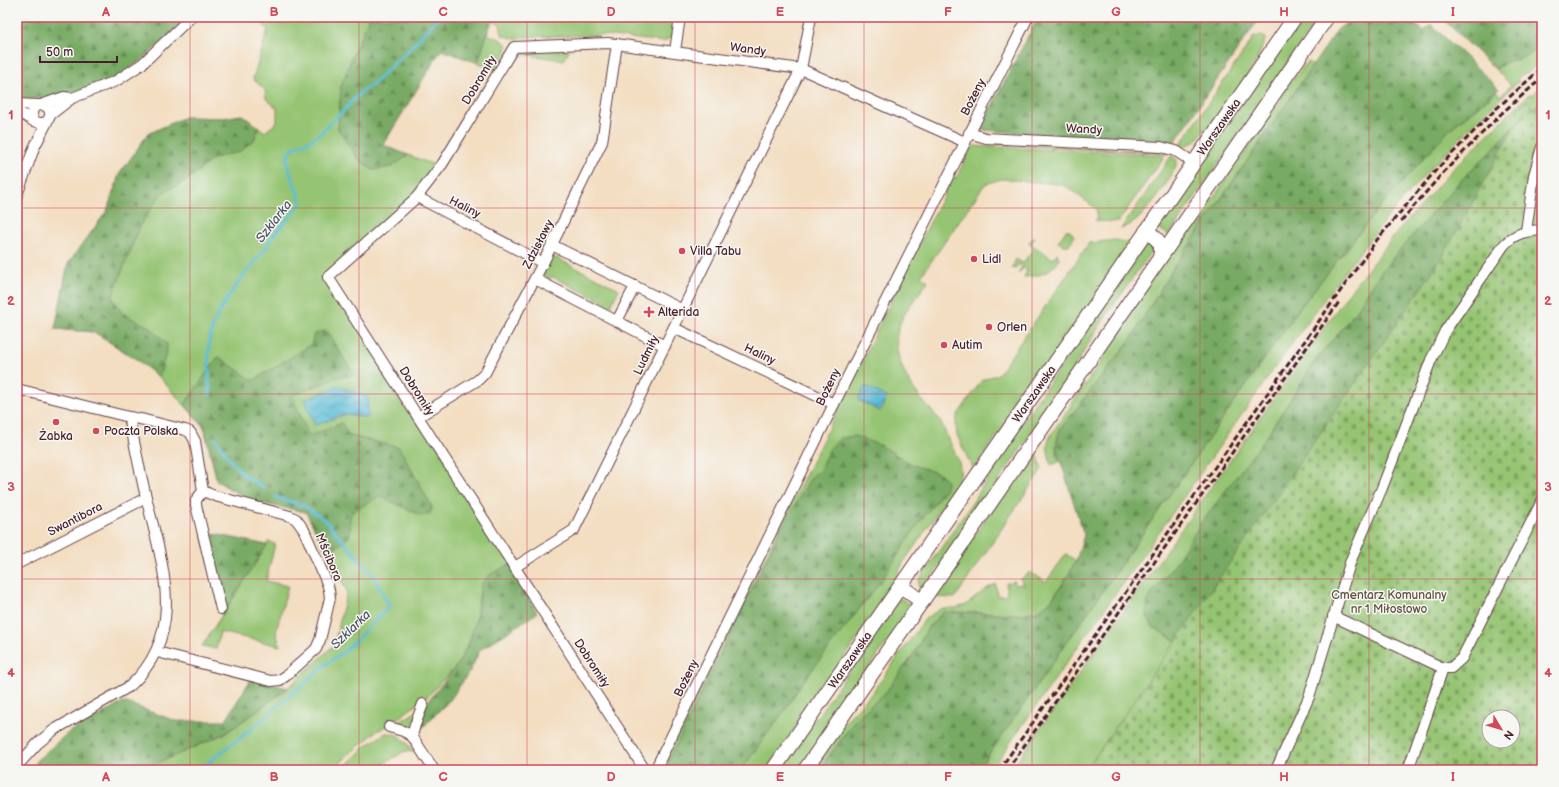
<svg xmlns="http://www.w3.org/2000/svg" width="1559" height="787" font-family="'Balsamiq Sans',sans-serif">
<defs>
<pattern id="forest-firs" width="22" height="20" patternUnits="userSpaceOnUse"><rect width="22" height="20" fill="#78aa64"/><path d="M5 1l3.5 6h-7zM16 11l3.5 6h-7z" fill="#648a53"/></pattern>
<pattern id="cemetery-stones" width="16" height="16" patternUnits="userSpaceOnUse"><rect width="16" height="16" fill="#95c472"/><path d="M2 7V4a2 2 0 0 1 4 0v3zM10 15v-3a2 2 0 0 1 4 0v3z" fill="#7c9f5e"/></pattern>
<pattern id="water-waves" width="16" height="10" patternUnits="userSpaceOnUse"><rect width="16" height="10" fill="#5abdd8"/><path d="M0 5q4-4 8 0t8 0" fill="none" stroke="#4c99af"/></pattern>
</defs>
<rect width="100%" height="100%" fill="#f6f6f2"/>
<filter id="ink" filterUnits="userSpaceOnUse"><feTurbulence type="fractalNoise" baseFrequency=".025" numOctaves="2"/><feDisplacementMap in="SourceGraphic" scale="8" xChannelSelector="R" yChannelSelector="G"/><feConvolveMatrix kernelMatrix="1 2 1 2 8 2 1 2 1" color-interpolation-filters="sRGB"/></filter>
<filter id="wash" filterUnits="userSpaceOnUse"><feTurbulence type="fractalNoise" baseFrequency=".012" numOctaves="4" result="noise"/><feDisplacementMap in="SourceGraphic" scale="16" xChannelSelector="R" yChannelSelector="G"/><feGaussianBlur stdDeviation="0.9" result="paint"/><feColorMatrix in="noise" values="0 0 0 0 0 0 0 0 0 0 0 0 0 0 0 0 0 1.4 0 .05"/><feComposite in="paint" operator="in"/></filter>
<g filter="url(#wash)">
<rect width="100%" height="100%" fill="#f3dec2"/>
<g fill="#95c472" stroke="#70724e">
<path d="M254 17H370L354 52 341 87 392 167 408 155 437 166 415 194 326 273 512 563 488 576 481 585 474 632 458 664 426 698 387 726 377 731 349 754 334 770H142L226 733 288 688 334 645 347 591 306 512 251 501 217 481 204 427 159 377 136 359 94 332 55 329 68 264 107 211 119 175 148 134 185 117 223 118 242 115 265 132 277 122V108L266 99 265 90 253 79 268 29Z"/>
<path d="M494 17H676L671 38H669L664 42 604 35 520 37 518 40 502 35 500 24 491 21Z"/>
<path d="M1302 17H1319L1169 235 1157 227Z"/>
<path d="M487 34C515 44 509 46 496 70L478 63Z"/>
<path d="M1261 35 1266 38 1254 66 1216 119 1194 142 1185 146H1179L1254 37Z"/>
<path d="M1542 45V60L1526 75 1524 73 1517 79 1519 81C1472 125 1427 170 1386 219 1351 262 1318 307 1286 352L991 770H978L1299 309 1378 209 1451 128 1497 91 1501 96 1511 85 1496 70C1505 60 1509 62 1521 58 1529 55 1535 50 1542 45Z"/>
<path d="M569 50 564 60 514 53Z"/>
<path d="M1308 62 1313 65 1172 270 1131 339 1059 431 1056 447 1059 462 1051 465C1048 453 1045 444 1052 433L1102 360 1119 328 1178 241 1184 240 1282 99 1280 94Z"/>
<path d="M1542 84V102L1524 115 1488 154 1460 181 1381 272 1351 318 1318 357 1262 443 1176 564 1147 600 1153 627 1176 641 1086 770H1011L1348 294 1399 230 1452 170 1528 95 1531 94 1533 95Z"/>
<path d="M993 142 1168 152 1165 155 1160 153 992 144Z"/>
<path d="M972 146 1159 155 1164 157 1118 222 1096 221 1097 211 1094 207 1066 186 1058 184 1002 179 985 184 921 276 928 281C917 298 903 310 898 330 891 357 911 388 928 407 931 411 935 414 938 418 944 427 948 439 953 449 959 461 963 470 958 483L903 563 885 599 766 770H660L952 178 953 176 956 178Z"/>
<path d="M1172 155 1177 160C1177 173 1147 211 1137 220 1132 224 1126 227 1121 229Z"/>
<path d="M1067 229 1073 234 1074 237 1070 244 1066 246 1058 242Z"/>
<path d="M1034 237H1035L1031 244 1053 259 1057 253 1059 259C1051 273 1040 276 1024 277L1027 270 1023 268 1019 273H1018L1022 267 1019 264 1015 269 1012 268 1016 259 1023 263 1034 248 1028 243Z"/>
<path d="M1115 240 1132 243 973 470 957 435 956 425 957 416 982 380 996 375 1000 372 1089 243Z"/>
<path d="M1149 243 1152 247 1151 252 1100 325 1053 402 923 590 918 586 919 580 973 502 1020 425 1145 245Z"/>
<path d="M552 256 619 289 611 306 553 277 546 279 542 271Z"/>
<path d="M1035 448 1042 469 955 598 932 597Z"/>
<path d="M268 542 275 544 266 581 288 586 276 632 280 646 220 632 216 649 202 646 267 545Z"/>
<path d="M1066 554 1076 561 1064 582 1050 602 1038 611 1022 614 953 612 929 626 912 657 885 693 856 719 823 764 818 761 845 722 872 693 925 619 940 609 956 608 966 605 989 587 996 584 997 596 1007 595 1006 583H1010L1011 582 1015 581V585L1021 584 1024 586 1025 585 1022 583 1021 579 1030 572 1046 582Z"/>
<path d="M900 598 912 606 798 770H780Z"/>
<path d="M418 711 411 733 394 725Z"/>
<path d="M386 733C400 733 406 741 413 752L405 751 374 770H341L366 746Z"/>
</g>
<g fill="url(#forest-firs)" stroke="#616448">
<path d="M17 17H188C167 36 143 63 118 76 87 92 51 98 17 101Z"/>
<path d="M370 17H494L487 34 478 63 441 50 383 145 408 155 392 167 373 170 359 160 338 129 341 87 354 52Z"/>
<path d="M1041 17H1260L1172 146 1127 141 984 130 982 126 983 123 1037 19Z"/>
<path d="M1355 17H1402L1414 23 1424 31 1431 24 1499 89 1451 128 1378 209 1299 309 978 770H819L856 719 885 693 912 657 929 626 943 612 1022 614 1038 611 1050 602 1064 582 1076 561 1084 535 1056 447 1059 431 1131 339 1172 270 1338 29Z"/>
<path d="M1444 17H1542V45C1535 50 1529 55 1521 58 1509 62 1505 60 1496 70L1445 21Z"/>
<path d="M1542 102V253L1217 587 1176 641 1153 627 1147 616V600L1176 563 1201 523 1262 443 1318 357 1351 318 1381 272 1460 181 1488 154 1524 115Z"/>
<path d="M242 115 259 127 254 140 239 152 214 158 185 182 167 190 161 194 141 224 113 295V299L122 313 151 328 167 344V350L159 377 136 359 94 332 55 329 68 264 107 211 119 175 148 134 185 117 223 118Z"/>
<path d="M325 331 327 332 354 374 353 376 337 377 292 396 309 436 342 423 348 435 350 436 399 447 432 507 430 513 426 515H420L382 497H378L352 512C347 520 353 529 349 537L328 555 306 512 251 501 217 481 204 427 185 404 217 358 219 357 252 380H254L311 345 314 334Z"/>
<path d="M855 436 882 446 913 465 941 474 947 482 946 488 919 523 881 581 802 683 785 710 741 770H664L780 531 811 478 821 468 828 451 840 438Z"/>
<path d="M210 533 267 545 222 616 203 535Z"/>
<path d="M512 563 537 613 480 650 470 671 450 700 418 732 426 704 458 664 470 640 476 619 481 585 488 576Z"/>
<path d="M251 679 288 688 226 733 142 770H48L36 764V761L69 732 122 703H127L176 721H225Z"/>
</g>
<path fill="url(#cemetery-stones)" stroke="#70724e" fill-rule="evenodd" d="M1526 100 1542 115V770H1086L1442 258 1515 125 1524 115 1523 113 1521 115 1516 110ZM1489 717H1513V741H1489Z"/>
<g fill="url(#water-waves)" stroke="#526e82">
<path d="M338 386 368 397V418L346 414 315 425 305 400Z"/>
<path d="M865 386 887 397 880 411 858 400Z"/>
</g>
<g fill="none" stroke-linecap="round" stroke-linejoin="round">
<g stroke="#5abdd8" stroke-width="3">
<path d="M210 395C209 376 207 356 210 337 214 311 248 269 265 249 268 245 270 240 273 236 282 224 293 215 301 203 298 190 285 168 288 156 290 144 304 145 312 140 328 128 348 105 363 90L372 85 411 47 439 17"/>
<path d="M215 438 229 459 243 474 265 489"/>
<path d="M199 770 258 724 326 664 344 652 387 609 389 605 374 577 325 520 304 506 276 497"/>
</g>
</g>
</g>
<g filter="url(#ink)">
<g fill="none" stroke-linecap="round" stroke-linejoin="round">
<g stroke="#633c42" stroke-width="12">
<g id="street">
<path d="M675 51 680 17"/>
<path d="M17 104 38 105"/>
<circle cx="41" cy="114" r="9"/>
<path d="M41 105 64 97 72 98"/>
<path d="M17 111 33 121"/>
<path d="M50 115 72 98 116 81 142 64 191 17"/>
<path d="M969 133 986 138 1161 147 1176 151 1194 163"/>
<path d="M17 195 34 148 47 122"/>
<path d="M417 197 543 263"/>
<path d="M1526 231 1534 175 1542 147"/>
<path d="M552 245 683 310"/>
<path d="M535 279 665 346"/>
<path d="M617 321 635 286"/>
<path d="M674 328 834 404"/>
<path d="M17 389 129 417 145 420 185 430 190 432 195 441 203 491 215 496 290 516 296 519 304 530 327 583 329 590 330 598 320 640 316 649 287 675 280 680 271 681 157 652"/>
<path d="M418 417 478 380 485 373 543 263 602 142 617 44"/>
<path d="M203 491 196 500V505L221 609"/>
<path d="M17 564 146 498"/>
<path d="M515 567 574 530 801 69 811 17"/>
<path d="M1333 616 1443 668H1451L1462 658 1542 501"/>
<path d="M389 727 403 731 412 736 415 725 423 704"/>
<path d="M412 736 434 770"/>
<path d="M17 766 38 743 54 730 130 686C187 633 163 567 147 501 140 473 135 445 129 417"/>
<path d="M645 770 328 277 417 197 443 163 514 47 608 43 801 69 965 142"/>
<path d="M655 770 834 404 1028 17"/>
<path d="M1276 770 1309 697 1351 560 1382 488 1431 360 1445 331 1504 245C1515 233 1526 231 1542 230"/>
<path d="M1408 770 1443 668"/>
</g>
</g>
<g stroke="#633c42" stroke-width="16">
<g id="secondary">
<path d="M1146 231C1157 238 1164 244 1160 257"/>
<path d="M901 586 922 602"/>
<path d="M773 770 1295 17"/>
<path d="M805 770 1327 17"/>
</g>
</g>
<use href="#street" stroke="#fff" stroke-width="10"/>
<use href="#secondary" stroke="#fff" stroke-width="14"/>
<g stroke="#4a1f2b" stroke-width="3" stroke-dasharray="6 3" stroke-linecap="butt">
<path d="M1401 221 1441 175 1502 113 1542 78"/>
<path d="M999 770 1376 241 1436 170 1497 108 1542 68"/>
<path d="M1007 770 1339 302"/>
</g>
</g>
</g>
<path fill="none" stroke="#d1495b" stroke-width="1" stroke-opacity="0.55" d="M190 17V770M359 17V770M527 17V770M695 17V770M864 17V770M1032 17V770M1200 17V770M1369 17V770M17 208H1542M17 394H1542M17 579H1542"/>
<g fill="#d1495b" stroke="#f6f6f2" stroke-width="1.5">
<circle cx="682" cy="251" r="4"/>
<circle cx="974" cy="259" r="4"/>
<path d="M647 306h4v4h4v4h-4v4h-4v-4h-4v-4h4z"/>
<circle cx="989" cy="327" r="4"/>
<circle cx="944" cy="345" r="4"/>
<circle cx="56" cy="422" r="4"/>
<circle cx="96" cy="431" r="4"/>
</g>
<g text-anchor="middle" stroke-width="3" stroke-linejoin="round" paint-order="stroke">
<g font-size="12" fill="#4a1f2b" stroke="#f6f6f2">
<text transform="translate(748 49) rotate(8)" y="4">Wandy</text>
<text transform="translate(479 80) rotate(-59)" y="4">Dobromiły</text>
<text transform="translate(973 97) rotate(-63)" y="4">Bożeny</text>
<text transform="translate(1219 127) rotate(-55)" y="4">Warszawska</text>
<text transform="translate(1084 129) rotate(3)" y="4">Wandy</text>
<text transform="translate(465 207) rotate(27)" y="4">Haliny</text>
<text transform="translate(538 244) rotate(-63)" y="4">Zdzisławy</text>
<text transform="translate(760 354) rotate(26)" y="4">Haliny</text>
<text transform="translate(646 355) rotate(-64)" y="4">Ludmiły</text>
<text transform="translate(828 387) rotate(-64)" y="4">Bożeny</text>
<text transform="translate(417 391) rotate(58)" y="4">Dobromiły</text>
<text transform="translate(1034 394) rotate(-55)" y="4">Warszawska</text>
<text transform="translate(75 519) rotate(-27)" y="4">Swantibora</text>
<text transform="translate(329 557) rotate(67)" y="4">Mścibora</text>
<text transform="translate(850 660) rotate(-55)" y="4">Warszawska</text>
<text transform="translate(592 663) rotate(57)" y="4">Dobromiły</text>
<text transform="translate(686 678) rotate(-64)" y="4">Bożeny</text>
</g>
<g font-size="12" fill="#4a1f2b" stroke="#f6f6f2" text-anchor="start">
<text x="690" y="255">Villa Tabu</text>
<text x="982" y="263">Lidl</text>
<text x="658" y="316">Alterida</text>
<text x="997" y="331">Orlen</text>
<text x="952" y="349">Autim</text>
<text x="104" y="435">Poczta Polska</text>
<text x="56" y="440" text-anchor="middle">Żabka</text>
</g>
<g font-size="12" fill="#605140" stroke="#f6f6f2">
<text x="1389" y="599">Cmentarz Komunalny<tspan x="1389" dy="14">nr 1 Miłostowo</tspan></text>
</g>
<g font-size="13" font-style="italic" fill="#505668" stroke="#f6f6f2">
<text transform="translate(273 221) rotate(-52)" y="5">Szklarka</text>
<text transform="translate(350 629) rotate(-44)" y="5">Szklarka</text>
</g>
</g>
<rect width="1559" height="787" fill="none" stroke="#f6f6f2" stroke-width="44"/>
<g transform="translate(1501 729) rotate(128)"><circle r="19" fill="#f6f6f2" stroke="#b1a0a2"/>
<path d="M0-3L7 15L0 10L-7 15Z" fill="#d1495b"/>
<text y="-6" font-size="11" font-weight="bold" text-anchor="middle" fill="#4a1f2b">N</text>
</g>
<path d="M40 56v6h77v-6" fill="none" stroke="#4a1f2b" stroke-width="2"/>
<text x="46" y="56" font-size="12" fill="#4a1f2b" stroke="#f6f6f2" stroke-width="3" paint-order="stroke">50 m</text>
<rect x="22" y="22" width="1515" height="743" fill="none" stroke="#d1495b" stroke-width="1.5"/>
<g font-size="13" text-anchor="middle" font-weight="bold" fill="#d1495b">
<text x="106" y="16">A</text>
<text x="274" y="16">B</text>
<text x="443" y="16">C</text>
<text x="611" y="16">D</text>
<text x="780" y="16">E</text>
<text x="948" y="16">F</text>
<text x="1116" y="16">G</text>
<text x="1284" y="16">H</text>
<text x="1453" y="16">I</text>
<text x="11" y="119">1</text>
<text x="1548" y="119">1</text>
<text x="11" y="305">2</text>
<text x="1548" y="305">2</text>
<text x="11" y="491">3</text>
<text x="1548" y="491">3</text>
<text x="11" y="677">4</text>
<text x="1548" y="677">4</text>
<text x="106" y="781">A</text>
<text x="274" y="781">B</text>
<text x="443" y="781">C</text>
<text x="611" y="781">D</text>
<text x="780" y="781">E</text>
<text x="948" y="781">F</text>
<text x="1116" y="781">G</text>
<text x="1284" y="781">H</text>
<text x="1453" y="781">I</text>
</g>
</svg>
